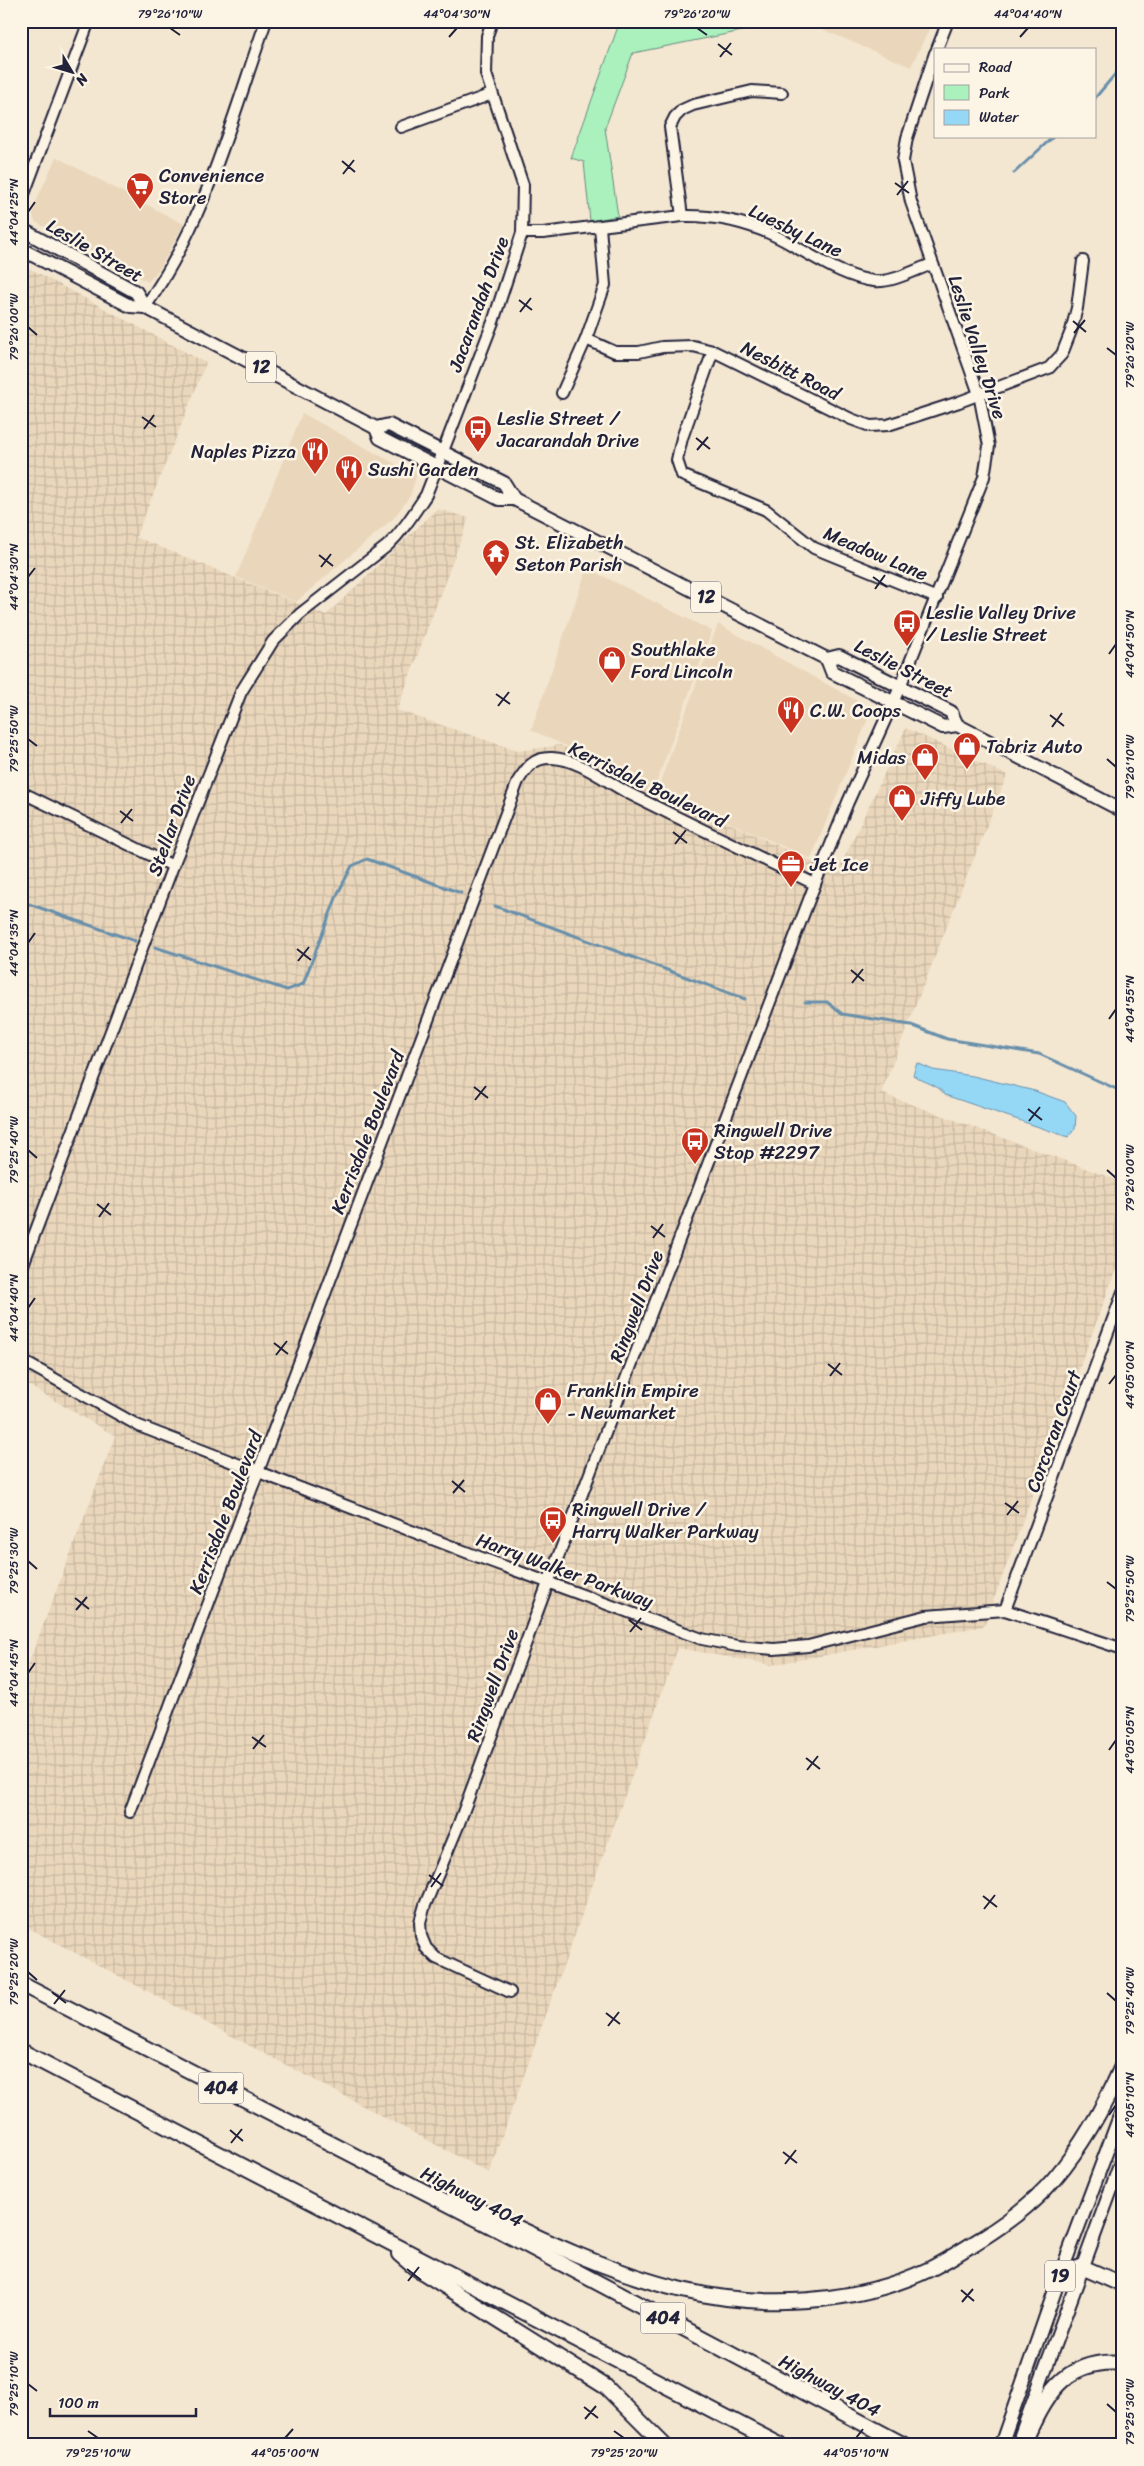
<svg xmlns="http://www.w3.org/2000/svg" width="1144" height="2466" font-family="Sriracha,sans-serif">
<defs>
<pattern id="industrial-grid" width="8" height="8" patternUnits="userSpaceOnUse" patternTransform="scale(1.25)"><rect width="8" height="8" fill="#ead7bb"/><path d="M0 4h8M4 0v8" fill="none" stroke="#c8b8a2"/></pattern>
</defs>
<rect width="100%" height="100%" fill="#f4e7d2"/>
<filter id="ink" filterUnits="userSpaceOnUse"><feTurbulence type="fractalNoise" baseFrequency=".02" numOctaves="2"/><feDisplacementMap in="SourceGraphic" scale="10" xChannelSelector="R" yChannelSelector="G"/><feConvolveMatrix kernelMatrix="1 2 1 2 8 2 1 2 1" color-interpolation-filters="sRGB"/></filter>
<g filter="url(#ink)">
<g fill="#ead7bb">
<path d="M802 21H933L911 67Z"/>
<path d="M56 157 184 224 160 268 148 282 35 222 32 211Z"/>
<path d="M302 413 401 467 415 468 416 477 410 496 394 518 296 602 236 577Z"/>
<path d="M587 568 712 631 655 787 531 730Z"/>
<path d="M718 624 872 709 811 859 657 790Z"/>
</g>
<path fill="url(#industrial-grid)" d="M21 264 206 363 136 537 326 615 437 509 469 518 397 710 518 751 560 745 837 873 906 728 1007 775 881 1093 1123 1182V1250L984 1626 771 1665 678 1648 489 2173 21 1924V1683L115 1436 21 1381Z"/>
<path fill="#aaf1bd" stroke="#668a7c" d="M620 21H776L777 24 633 53 605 128 618 216 590 221 584 162 571 158Z"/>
<path fill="#95d8f6" stroke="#678fab" d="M917 1063 933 1070 973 1076 1035 1091 1065 1102 1076 1116 1075 1129 1068 1137 945 1095C938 1084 924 1083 913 1075Z"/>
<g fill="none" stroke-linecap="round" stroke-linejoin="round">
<g stroke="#678fab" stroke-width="3">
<path d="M1095 98 1123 65"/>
<path d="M1014 173 1054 136"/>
<path d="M21 905 29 904 135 941"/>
<path d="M495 906 745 999"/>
<path d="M155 947 287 990 303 984 338 893 352 866 367 859 461 893"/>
<path d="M805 1002H827L842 1014 911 1025 947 1039 1039 1054 1123 1092"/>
</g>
<g stroke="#22223b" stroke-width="14">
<g id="minor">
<path d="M937 49 948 21"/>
<path d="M401 127 492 94"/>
<path d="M21 202 89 21"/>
<path d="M682 216 670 127 675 117 682 110 693 105 752 91 782 93"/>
<path d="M522 233H543L682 216C723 215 759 225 794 246 818 259 846 278 874 281 892 283 915 270 932 264"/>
<path d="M145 307C205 223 232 118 266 21"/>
<path d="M586 339 615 352H639L662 347 693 346 713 351 851 419 870 426 888 425 959 402 1049 368 1062 354 1071 331 1077 308 1083 261"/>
<path d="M713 351 682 438 677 460 682 475 766 510 814 548 937 598"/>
<path d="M562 393 586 339 605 285 600 227"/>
<path d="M21 792 173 866"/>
<path d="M21 1270 173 866 241 692 273 641 300 614 387 546C403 531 414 513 426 495L493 322 522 233 523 185 486 74 487 36 492 21"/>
<path d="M21 1360 139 1426 479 1557 702 1639 737 1646 774 1649 808 1646 926 1616 1005 1610 1123 1649"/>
<path d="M1005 1610 1123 1292"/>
<path d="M130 1812 518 781C527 767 534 757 552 758 579 759 605 781 628 793 690 824 753 854 815 884"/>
<path d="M510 1992 436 1958 426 1948 421 1936 420 1922 425 1905 458 1826 548 1583 815 884 848 802 900 687 984 477 989 446 979 394 911 202 903 161 907 138 935 53"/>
</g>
</g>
<g stroke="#22223b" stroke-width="16">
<g id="major">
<path d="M21 229 136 292 145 307"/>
<path d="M21 249 130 306 145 307 376 428 389 425 504 483 514 499"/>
<path d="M376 428 380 438 499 499H514L827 659 839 656 951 712 957 725"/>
<path d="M827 659 832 672 943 727 957 725 1123 811"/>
<path d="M1021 2435 1123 2157"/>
<path d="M1001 2445 1061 2273 1123 2108"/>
</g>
</g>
<g stroke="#22223b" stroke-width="18">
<g id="highway">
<path d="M21 1984 489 2225 904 2445"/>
<path d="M21 2051 780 2445"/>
<path d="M455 2198C528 2233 603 2271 682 2290 762 2309 855 2305 930 2269 947 2261 964 2249 981 2239 1008 2222 1033 2204 1054 2179 1083 2145 1105 2105 1123 2064"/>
<path d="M399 2254 413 2266 606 2387 664 2445"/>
<path d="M1061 2273 1082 2267 1123 2285"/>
<path d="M1023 2445C1044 2397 1063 2358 1123 2363"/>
</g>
</g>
<use href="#minor" stroke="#fcf5e5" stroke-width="10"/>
<use href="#major" stroke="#fcf5e5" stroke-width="12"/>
<use href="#highway" stroke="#fcf5e5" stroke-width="14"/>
</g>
</g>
<path fill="none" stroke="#22223b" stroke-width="2" d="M170 28 180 35M697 28 707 35M449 37 457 28M1020 37 1028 28M718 44 732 55M720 57 731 43M342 161 355 172M343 174 354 160M895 183 909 193M897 195 908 181M28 212 35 202M519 300 532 310M520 312 531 298M1073 321 1086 332M28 327 37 335M1074 333 1085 320M1107 348 1116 355M142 417 156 427M144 429 154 415M696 438 710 449M697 450 708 437M319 555 333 566M321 567 331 554M28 577 35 568M873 577 887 587M875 589 885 575M1109 654 1116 644M496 694 510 704M498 706 509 692M1050 715 1064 726M1052 727 1062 713M28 739 37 746M1107 759 1116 767M120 811 133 821M121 823 132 809M673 832 687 843M675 844 686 830M28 943 35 933M297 949 311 960M298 961 309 947M851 970 864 981M852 983 863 969M1109 1019 1116 1009M474 1087 488 1098M475 1100 486 1086M1028 1109 1042 1120M1029 1121 1040 1107M28 1150 37 1158M1107 1170 1116 1178M97 1204 111 1215M99 1217 109 1203M651 1226 665 1237M653 1238 663 1224M28 1308 35 1298M274 1343 288 1354M276 1355 287 1341M828 1364 842 1375M830 1376 840 1363M1109 1384 1116 1375M452 1481 465 1492M453 1493 464 1480M1005 1503 1019 1513M1007 1515 1018 1501M28 1561 37 1569M1107 1582 1116 1589M75 1598 89 1609M76 1610 87 1597M629 1620 642 1630M630 1632 641 1618M28 1673 35 1663M252 1737 266 1747M253 1749 264 1735M1109 1750 1116 1740M806 1758 820 1769M807 1770 818 1756M429 1875 443 1886M431 1887 441 1873M983 1896 997 1907M984 1909 995 1895M28 1972 37 1980M52 1992 66 2003M1107 1993 1116 2001M54 2004 65 1990M606 2013 620 2024M608 2026 619 2012M1109 2115 1116 2105M230 2130 243 2141M231 2143 242 2129M783 2152 797 2163M785 2164 796 2150M407 2269 421 2280M408 2281 419 2267M961 2290 974 2301M962 2302 973 2289M28 2384 37 2391M1107 2404 1116 2412M584 2407 598 2418M585 2419 596 2406M88 2431 98 2438M614 2431 624 2438M285 2438 293 2429M856 2438 863 2429"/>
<defs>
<g id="supermarket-pin" transform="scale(1.4375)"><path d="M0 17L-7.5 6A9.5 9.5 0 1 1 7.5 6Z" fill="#c8321e" stroke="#fcf5e5"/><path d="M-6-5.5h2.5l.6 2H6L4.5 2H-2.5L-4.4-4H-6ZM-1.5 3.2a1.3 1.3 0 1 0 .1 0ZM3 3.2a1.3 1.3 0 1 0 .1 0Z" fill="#fff"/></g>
<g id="bus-pin" transform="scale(1.4375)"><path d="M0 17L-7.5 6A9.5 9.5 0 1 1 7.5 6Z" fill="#c8321e" stroke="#fcf5e5"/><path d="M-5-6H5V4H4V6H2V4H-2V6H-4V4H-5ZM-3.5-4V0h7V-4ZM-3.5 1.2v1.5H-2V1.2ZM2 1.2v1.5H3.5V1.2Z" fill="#fff"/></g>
<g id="restaurant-pin" transform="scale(1.4375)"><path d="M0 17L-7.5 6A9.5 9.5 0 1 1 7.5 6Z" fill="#c8321e" stroke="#fcf5e5"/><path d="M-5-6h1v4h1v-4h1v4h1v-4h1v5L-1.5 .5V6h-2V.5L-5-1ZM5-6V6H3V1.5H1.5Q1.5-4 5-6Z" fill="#fff"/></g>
<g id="temple-pin" transform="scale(1.4375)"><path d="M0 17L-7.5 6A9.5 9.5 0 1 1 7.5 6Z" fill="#c8321e" stroke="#fcf5e5"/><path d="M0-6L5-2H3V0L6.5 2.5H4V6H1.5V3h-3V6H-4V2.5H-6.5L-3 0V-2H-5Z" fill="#fff"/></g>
<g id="shop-pin" transform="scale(1.4375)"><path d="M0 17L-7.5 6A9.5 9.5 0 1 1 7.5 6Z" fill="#c8321e" stroke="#fcf5e5"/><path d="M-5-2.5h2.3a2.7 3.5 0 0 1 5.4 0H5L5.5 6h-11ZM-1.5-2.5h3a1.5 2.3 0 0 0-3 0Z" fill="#fff"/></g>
<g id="office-pin" transform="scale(1.4375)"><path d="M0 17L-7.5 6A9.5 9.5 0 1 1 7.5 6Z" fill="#c8321e" stroke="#fcf5e5"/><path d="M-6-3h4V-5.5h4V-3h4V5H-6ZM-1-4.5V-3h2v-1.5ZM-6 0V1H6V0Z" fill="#fff"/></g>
</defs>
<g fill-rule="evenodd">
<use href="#supermarket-pin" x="140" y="186"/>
<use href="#bus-pin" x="478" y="429"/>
<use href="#restaurant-pin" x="315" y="451"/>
<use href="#restaurant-pin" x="349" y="469"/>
<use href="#temple-pin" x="496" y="553"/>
<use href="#bus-pin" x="907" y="623"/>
<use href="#shop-pin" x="612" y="660"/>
<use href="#restaurant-pin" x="791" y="710"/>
<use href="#shop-pin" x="967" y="746"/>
<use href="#shop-pin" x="925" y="757"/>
<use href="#shop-pin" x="902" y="798"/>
<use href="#office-pin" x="791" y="864"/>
<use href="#bus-pin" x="695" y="1141"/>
<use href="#shop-pin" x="548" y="1401"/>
<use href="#bus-pin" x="553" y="1520"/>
</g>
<g text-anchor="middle" stroke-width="5" stroke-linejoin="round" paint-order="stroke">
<g fill="#fcf5e5" stroke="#63616e" stroke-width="1">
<rect x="246" y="351.5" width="30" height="31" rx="4"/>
<rect x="691" y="581.5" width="30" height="31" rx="4"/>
<rect x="198.5" y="2072.5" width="45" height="31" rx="4"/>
<rect x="1045" y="2260.5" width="30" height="31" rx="4"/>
<rect x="640.5" y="2302.5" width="45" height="31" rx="4"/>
</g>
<g font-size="18" font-weight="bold" fill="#22223b">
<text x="261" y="373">12</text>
<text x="706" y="603">12</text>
<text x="221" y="2094">404</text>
<text x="1060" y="2282">19</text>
<text x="663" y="2324">404</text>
</g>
<g font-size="19" fill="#22223b" stroke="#fcf5e5" text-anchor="start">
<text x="159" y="182">Convenience<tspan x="159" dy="22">Store</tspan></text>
<text x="497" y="425">Leslie Street /<tspan x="497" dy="22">Jacarandah Drive</tspan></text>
<text x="296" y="458" text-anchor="end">Naples Pizza</text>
<text x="368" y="476">Sushi Garden</text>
<text x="515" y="549">St. Elizabeth<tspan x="515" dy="22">Seton Parish</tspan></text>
<text x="926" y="619">Leslie Valley Drive<tspan x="926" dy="22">/ Leslie Street</tspan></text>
<text x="631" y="656">Southlake<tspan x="631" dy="22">Ford Lincoln</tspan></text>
<text x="810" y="717">C.W. Coops</text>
<text x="986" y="753">Tabriz Auto</text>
<text x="906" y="764" text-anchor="end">Midas</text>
<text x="921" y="805">Jiffy Lube</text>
<text x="810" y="871">Jet Ice</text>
<text x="714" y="1137">Ringwell Drive<tspan x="714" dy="22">Stop #2297</tspan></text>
<text x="567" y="1397">Franklin Empire<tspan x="567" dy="22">- Newmarket</tspan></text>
<text x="572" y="1516">Ringwell Drive /<tspan x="572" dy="22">Harry Walker Parkway</tspan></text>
</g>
<g font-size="19" fill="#22223b" stroke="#fcf5e5">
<text transform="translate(796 230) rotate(25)" y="7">Luesby Lane</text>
<text transform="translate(95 250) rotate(30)" y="7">Leslie Street</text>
<text transform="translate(478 304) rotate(-70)" y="7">Jacarandah Drive</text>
<text transform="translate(978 347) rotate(72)" y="7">Leslie Valley Drive</text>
<text transform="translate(791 370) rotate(27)" y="7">Nesbitt Road</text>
<text transform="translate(876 553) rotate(23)" y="7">Meadow Lane</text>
<text transform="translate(904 668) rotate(27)" y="7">Leslie Street</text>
<text transform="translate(648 784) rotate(26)" y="7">Kerrisdale Boulevard</text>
<text transform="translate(171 825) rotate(-70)" y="7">Stellar Drive</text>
<text transform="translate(367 1132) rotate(-69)" y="7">Kerrisdale Boulevard</text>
<text transform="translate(636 1306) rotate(-69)" y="7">Ringwell Drive</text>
<text transform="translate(1053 1431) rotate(-70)" y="7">Corcoran Court</text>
<text transform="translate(225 1512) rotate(-69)" y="7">Kerrisdale Boulevard</text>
<text transform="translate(565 1570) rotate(20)" y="7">Harry Walker Parkway</text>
<text transform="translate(492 1685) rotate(-70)" y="7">Ringwell Drive</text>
<text transform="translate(472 2196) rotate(27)" y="7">Highway 404</text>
<text transform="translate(830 2385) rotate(28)" y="7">Highway 404</text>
</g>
</g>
<rect width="1144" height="2466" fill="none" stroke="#fcf5e5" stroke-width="55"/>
<rect x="934" y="48" width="162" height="90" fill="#fcf5e5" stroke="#a5a1a1"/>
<rect x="944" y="64" width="25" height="8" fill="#fcf5e5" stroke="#a5a1a1"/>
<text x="979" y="72" font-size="15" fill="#22223b">Road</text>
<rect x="944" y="85" width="25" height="15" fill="#aaf1bd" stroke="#a5a1a1"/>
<text x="979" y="98" font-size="15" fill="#22223b">Park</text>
<rect x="944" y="110" width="25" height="15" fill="#95d8f6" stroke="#a5a1a1"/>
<text x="979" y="122" font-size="15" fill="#22223b">Water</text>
<g transform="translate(72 72) rotate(128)" stroke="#fcf5e5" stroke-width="4" paint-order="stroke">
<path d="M0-4L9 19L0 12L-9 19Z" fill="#22223b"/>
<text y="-8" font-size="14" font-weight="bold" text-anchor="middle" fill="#22223b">N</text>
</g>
<path d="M50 2408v8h146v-8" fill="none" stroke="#22223b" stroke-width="2.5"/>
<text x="58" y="2408" font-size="15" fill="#22223b" stroke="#fcf5e5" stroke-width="4" paint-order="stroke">100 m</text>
<rect x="28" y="28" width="1088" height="2410" fill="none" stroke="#22223b" stroke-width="2"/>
<g font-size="12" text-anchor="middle" fill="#22223b">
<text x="170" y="18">79°26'10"W</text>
<text x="457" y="18">44°04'30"N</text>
<text x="697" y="18">79°26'20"W</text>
<text x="1028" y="18">44°04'40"N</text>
<text transform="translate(14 212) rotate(-90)" y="4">44°04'25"N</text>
<text transform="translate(14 327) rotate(-90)" y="4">79°26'00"W</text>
<text transform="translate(1130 355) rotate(-90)" y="4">79°26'20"W</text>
<text transform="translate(14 577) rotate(-90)" y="4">44°04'30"N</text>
<text transform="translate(1130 644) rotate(-90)" y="4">44°04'50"N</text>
<text transform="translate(14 739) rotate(-90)" y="4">79°25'50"W</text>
<text transform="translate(1130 767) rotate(-90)" y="4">79°26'10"W</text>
<text transform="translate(14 943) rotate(-90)" y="4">44°04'35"N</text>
<text transform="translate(1130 1009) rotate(-90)" y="4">44°04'55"N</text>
<text transform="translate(14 1150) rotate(-90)" y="4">79°25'40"W</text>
<text transform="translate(1130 1178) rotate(-90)" y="4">79°26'00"W</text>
<text transform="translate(14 1308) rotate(-90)" y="4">44°04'40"N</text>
<text transform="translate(1130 1375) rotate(-90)" y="4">44°05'00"N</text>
<text transform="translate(14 1561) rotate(-90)" y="4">79°25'30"W</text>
<text transform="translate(1130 1589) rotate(-90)" y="4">79°25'50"W</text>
<text transform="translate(14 1673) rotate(-90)" y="4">44°04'45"N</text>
<text transform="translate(1130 1740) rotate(-90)" y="4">44°05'05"N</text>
<text transform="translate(14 1972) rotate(-90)" y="4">79°25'20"W</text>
<text transform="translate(1130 2001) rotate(-90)" y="4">79°25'40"W</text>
<text transform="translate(1130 2105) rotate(-90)" y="4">44°05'10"N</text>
<text transform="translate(14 2384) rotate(-90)" y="4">79°25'10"W</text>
<text transform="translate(1130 2412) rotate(-90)" y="4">79°25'30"W</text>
<text x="98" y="2457">79°25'10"W</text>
<text x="285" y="2457">44°05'00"N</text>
<text x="624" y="2457">79°25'20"W</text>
<text x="856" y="2457">44°05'10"N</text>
</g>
</svg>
